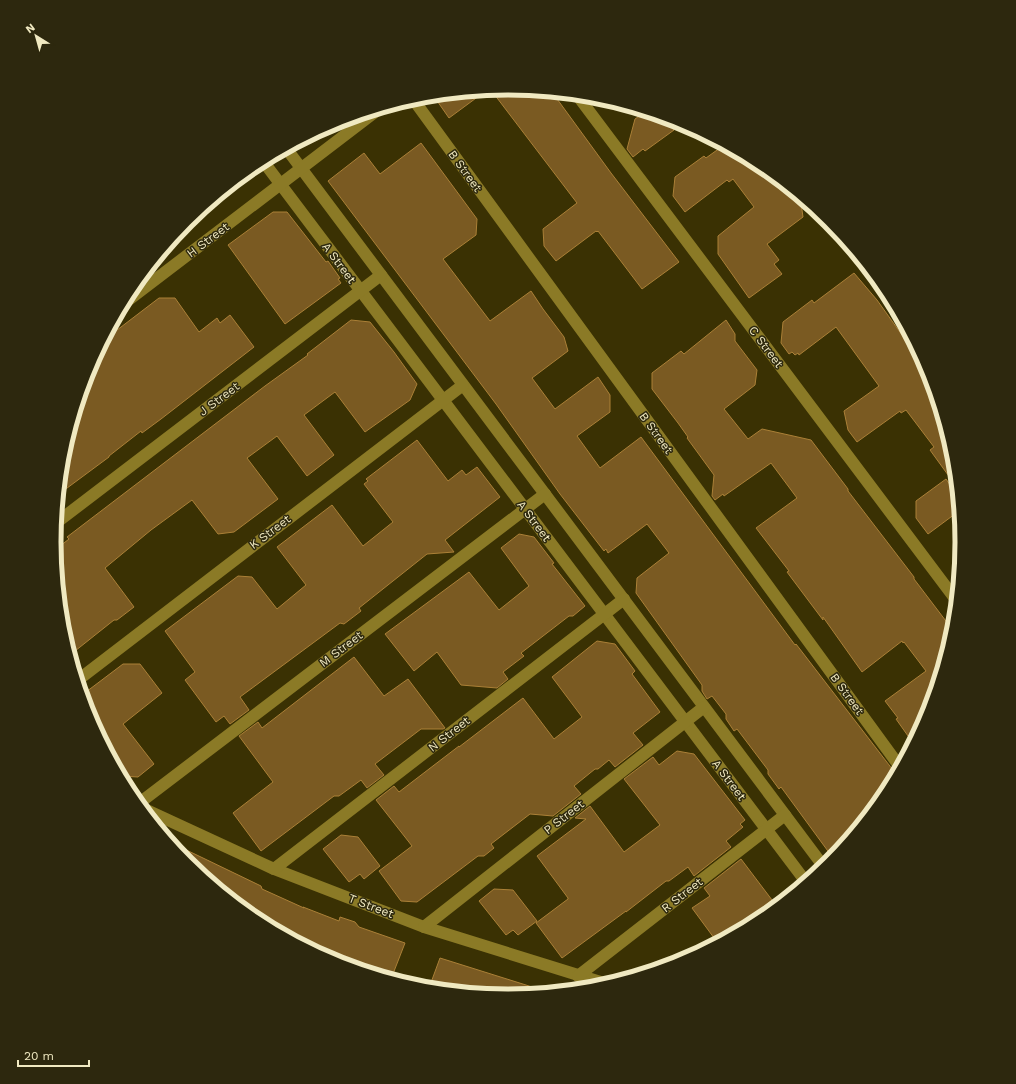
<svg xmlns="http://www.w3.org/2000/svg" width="1016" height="1084" font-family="'Work Sans',sans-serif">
<rect width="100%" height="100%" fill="#3a3103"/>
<g fill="#7a5a22" stroke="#ab8037">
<path d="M508 88 552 92 611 173 679 262 642 289 598 231 597 232 596 231 556 261 544 246 543 229 577 203 491 90Z"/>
<path d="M487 90 449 118 433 95 448 94Z"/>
<path d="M645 112 664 117 674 130 645 151 643 149 633 157 627 149 635 119Z"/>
<path d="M421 143 477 219 476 235 443 259 490 321 531 291 543 309 564 337 568 351 532 378 555 409 598 377 610 395V412L577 436 600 468 641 437 795 645 796 644 896 774 885 794 833 858 781 787 779 789 768 774V770L737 729 734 731 726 719V714L712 696 707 699 702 691V685L636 593 637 578 669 553 647 524 608 553 606 549 604 551 560 494 496 404 328 181 364 153 380 174Z"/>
<path d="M724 145 760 165 797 195V198L801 203 803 217 767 244 779 260 774 264 782 274 749 298 718 254V236L754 207 733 179 729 182 727 180 685 212 673 196 675 177 704 156 706 158Z"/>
<path d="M273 212H287L326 262 328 261 340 278 338 279 341 283 285 324 228 245Z"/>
<path d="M854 273 877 300 902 335 904 334 922 358 928 368 953 454 956 486 930 450 934 447 906 410 901 413 900 411 857 442 848 430 844 411 879 386 836 327 799 355 798 353 795 355 792 352 789 354 781 343 783 322 812 300 814 303Z"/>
<path d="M159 298H175L199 332 217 318 220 323 230 315 254 347 161 419 142 433 141 431 109 456V457L59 494 63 453 89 368 104 340Z"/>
<path d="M351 320 370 322 394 352 417 384 410 400 365 432 335 392 304 415 334 455 307 476 277 436 247 458 278 499 234 532 218 534 192 500 151 530 105 568 134 607 117 620H114L70 655 63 630 55 550 69 539 67 537 265 386 308 355 307 354Z"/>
<path d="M726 320 735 334V341L757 370 755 385 724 409 748 439 762 429 811 440 848 489V491L914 577V579L952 629V633L927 716 913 743 896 719 898 718 885 701 926 671 904 642 903 643 902 641 862 672 823 617V620L787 572 789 571 756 528 797 498 771 463 724 496 723 494 715 500 712 496 714 475 687 438 688 437 678 423 652 389V373L681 351 684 354Z"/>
<path d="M417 440 448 481 462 470 466 475 477 467 500 497 445 540 454 552 427 554 359 608 361 611 344 624 340 623 240 697 249 710 230 724 224 716 216 722 185 680 195 672 165 631 238 576 252 577 277 609 306 585 277 547 332 505 363 546 393 522 364 484 368 481 366 479Z"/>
<path d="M946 479 957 495 959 511 928 534 916 518V501Z"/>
<path d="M519 534 534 537 554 563 552 564 585 606 573 616H569L521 653 524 656 503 672 508 679 497 688 461 685 437 652 414 671 385 634 469 572 499 610 529 586 501 548Z"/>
<path d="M597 641 615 644 635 671 632 674 660 712 633 733 643 745 615 767 609 760 598 769H595L574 786 581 794 553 816 530 814 491 844 494 848 484 856H478L417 902 401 901 379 871 412 846 376 800 394 786 399 792 459 746V747L523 698 554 739 582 717 552 677Z"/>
<path d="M354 657 384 696 408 679 445 728 443 729H421L375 764 384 775 367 788 361 780 339 796H334L261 851 233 813 273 782 239 736 258 722 262 728Z"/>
<path d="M123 664H140L162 693 123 724 154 764 138 777 121 776 88 716 82 695Z"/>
<path d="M677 751 694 754 745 820 740 824 743 827 726 841 731 847 694 876 688 867 669 881H666L626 912V911L562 958 536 923 568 899V898L537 856 586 819 575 818 590 806 624 852 660 825 624 779 653 757 659 765Z"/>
<path d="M341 835 358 837 380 866 364 879 360 874 349 882 323 849Z"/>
<path d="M176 845 261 886 262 889 304 908 303 907 339 921 340 917 355 922 359 927 405 943 391 979 334 961 256 919 187 863 175 848Z"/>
<path d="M741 859 772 900 742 924 745 928 717 942 692 908 710 896 704 888Z"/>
<path d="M494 889 513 890 537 921 518 935 513 930 506 935 479 901Z"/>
<path d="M440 958 545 991 544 992 508 996 429 988Z"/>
</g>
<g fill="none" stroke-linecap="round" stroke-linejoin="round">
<g stroke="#8b7a26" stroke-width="12">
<path d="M577 95 956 600"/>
<path d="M413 99 900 767"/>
<path d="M286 148 824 867"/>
<path d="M263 161 806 882"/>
<path d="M122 305 379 109"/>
<path d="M56 523 381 275"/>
<path d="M78 680 463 385"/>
<path d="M138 804 545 494"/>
<path d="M142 808 274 869 424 927 607 984"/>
<path d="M274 869 624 599"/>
<path d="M424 927 704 707"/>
<path d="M578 976 785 815"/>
</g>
</g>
<g text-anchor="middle" stroke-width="3" stroke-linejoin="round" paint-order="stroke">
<g font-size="12" fill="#f0e9c1" stroke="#2d280e">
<text transform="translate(465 171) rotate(54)" y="4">B Street</text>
<text transform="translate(208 240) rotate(-37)" y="4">H Street</text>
<text transform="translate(339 263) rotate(53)" y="4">A Street</text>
<text transform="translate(766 347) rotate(53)" y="4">C Street</text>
<text transform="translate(219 399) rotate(-37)" y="4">J Street</text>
<text transform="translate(656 433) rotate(54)" y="4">B Street</text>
<text transform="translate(534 521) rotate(53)" y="4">A Street</text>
<text transform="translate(270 532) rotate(-37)" y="4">K Street</text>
<text transform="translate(341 649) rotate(-37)" y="4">M Street</text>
<text transform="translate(847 694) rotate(54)" y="4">B Street</text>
<text transform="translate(449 734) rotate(-38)" y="4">N Street</text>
<text transform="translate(729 780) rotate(53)" y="4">A Street</text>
<text transform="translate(564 817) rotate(-38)" y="4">P Street</text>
<text transform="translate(682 895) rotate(-38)" y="4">R Street</text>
<text transform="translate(371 906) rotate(21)" y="4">T Street</text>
</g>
</g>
<path d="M0 0H1016V1084H0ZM61 542a447 447 0 1 1 894 0a447 447 0 1 1-894 0Z" fill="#2d280e" fill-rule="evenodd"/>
<path fill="none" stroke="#f0e9c1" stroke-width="5" d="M61 542a447 447 0 1 1 894 0a447 447 0 1 1-894 0Z"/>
<g transform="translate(36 36) rotate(323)" stroke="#2d280e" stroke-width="3" paint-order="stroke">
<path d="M0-3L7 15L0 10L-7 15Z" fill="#f0e9c1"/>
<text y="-6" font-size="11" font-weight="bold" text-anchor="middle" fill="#f0e9c1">N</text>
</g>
<path d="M18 1060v6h71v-6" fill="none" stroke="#f0e9c1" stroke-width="2"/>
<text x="24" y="1060" font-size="12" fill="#f0e9c1" stroke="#2d280e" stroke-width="3" paint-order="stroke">20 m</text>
</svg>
